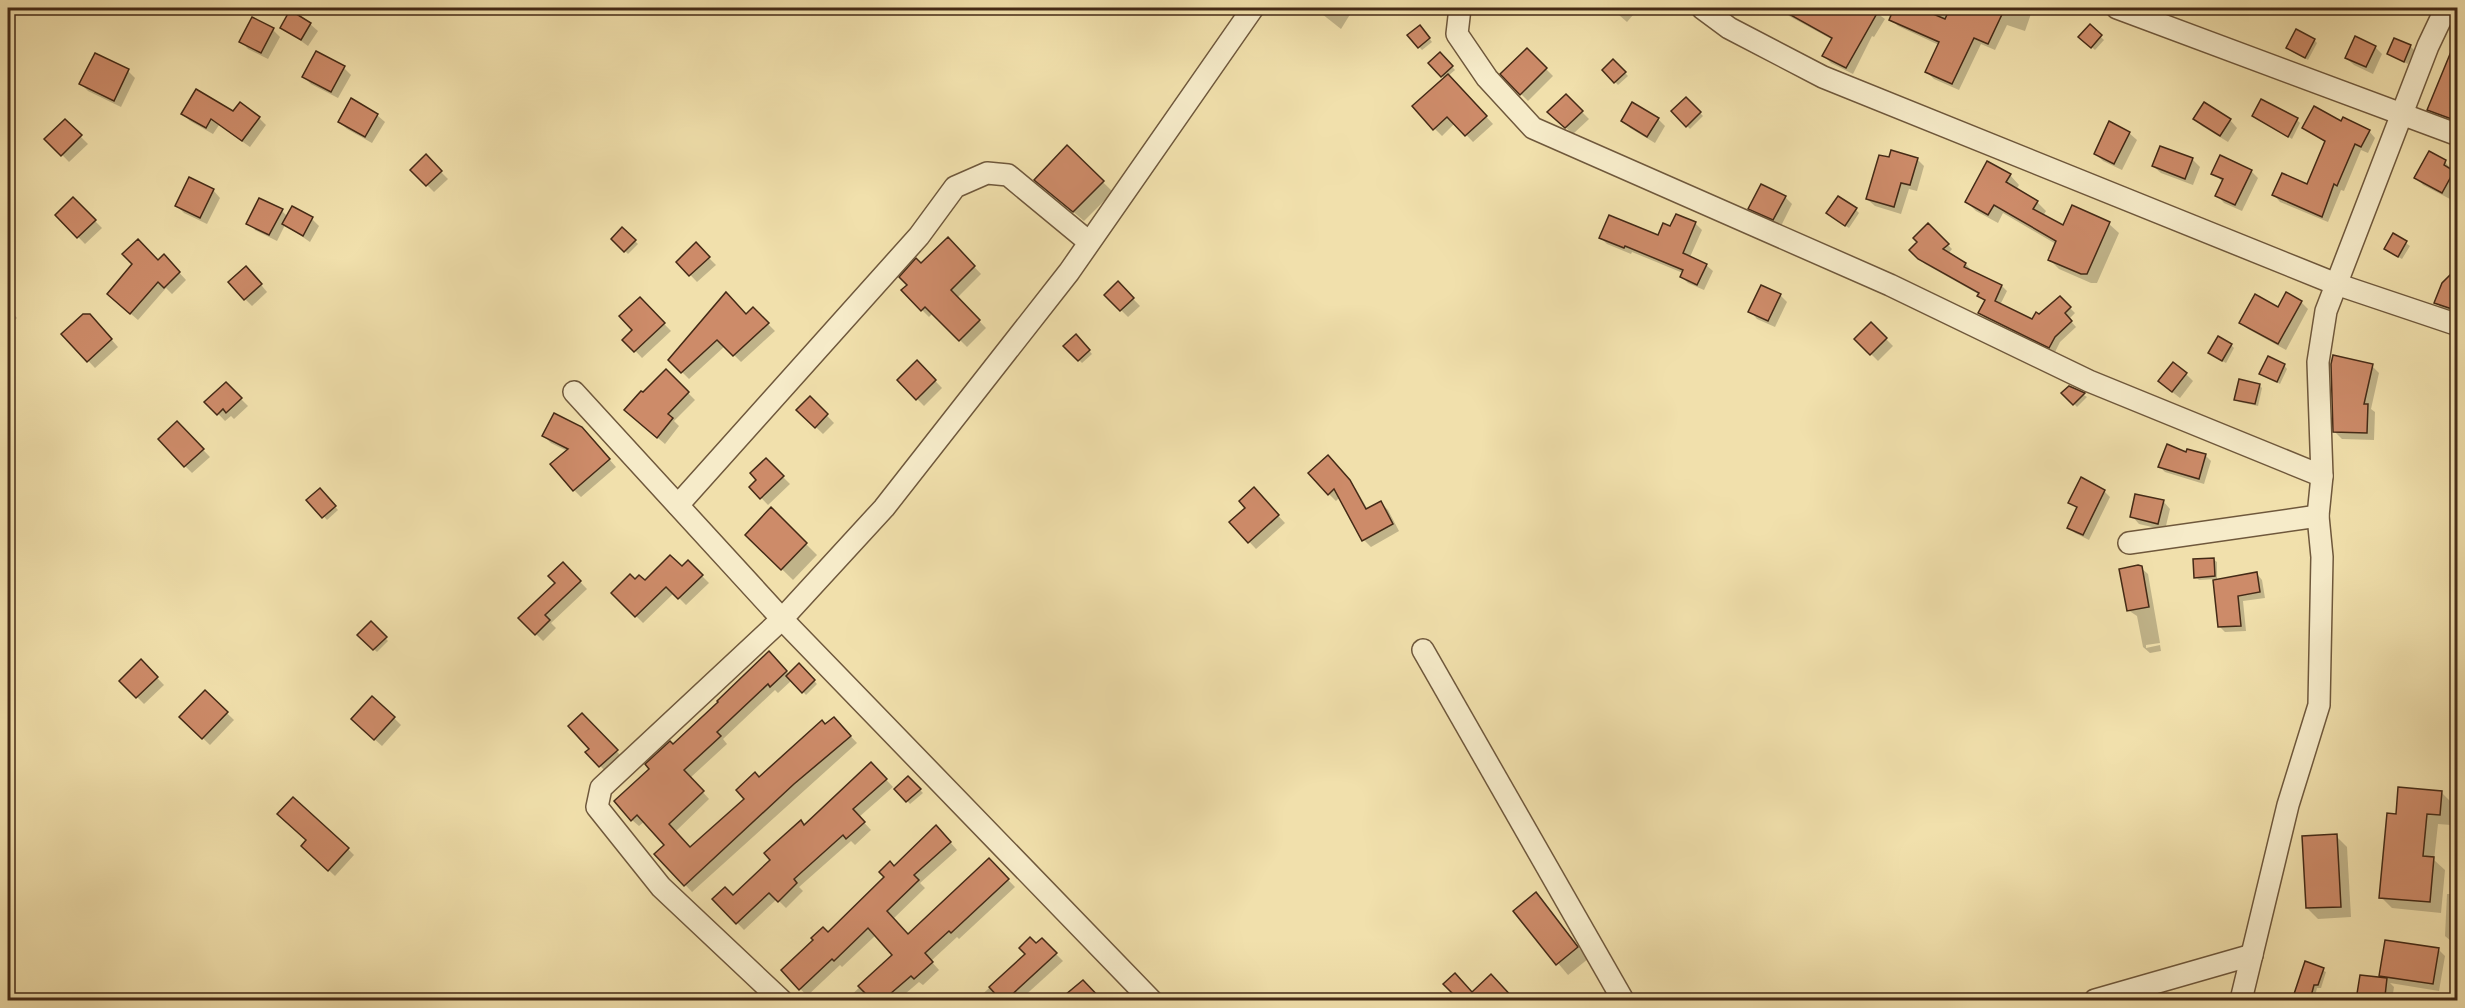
<svg xmlns="http://www.w3.org/2000/svg" width="2465" height="1008" font-family="'IM FELL Great Primer',serif">
<rect width="100%" height="100%" fill="#f1e0ac"/>
<filter id="stains"><feTurbulence type="fractalNoise" baseFrequency=".00333" numOctaves="4"/><feColorMatrix values="0 0 0 0 .2 0 0 0 0 .09 0 0 0 0 .02 0 0 0 .5 -.17"/></filter>
<radialGradient id="worn" r=".72"><stop offset=".6" stop-color="#630" stop-opacity="0"/><stop offset="1" stop-color="#630" stop-opacity=".3"/></radialGradient>
<g fill="#0003">
<path d="M1326 8H1354L1341 29 1322 14Z"/>
<path d="M1611 8H1639L1627 22Z"/>
<path d="M1783 8H1870L1885 19 1874 37 1872 36 1853 74 1831 63 1824 56 1833 40 1789 16Z"/>
<path d="M1896 8H2033L2025 31 2007 25 1995 50 1981 44 1959 90 1934 79 1927 72 1939 45 1898 26 1891 19Z"/>
<path d="M2236 8H2251L2247 14Z"/>
<path d="M310 24 318 31 308 46 282 27Z"/>
<path d="M2090 27 2104 40 2095 50 2080 37Z"/>
<path d="M273 30 280 37 268 59 248 49 241 41Z"/>
<path d="M1423 30 1432 42 1422 50 1419 47Z"/>
<path d="M2314 40 2317 43 2308 60 2288 48Z"/>
<path d="M2410 46 2414 50 2408 64 2388 54Z"/>
<path d="M2375 47 2382 54 2373 74 2354 65 2346 58Z"/>
<path d="M1527 50 1553 76 1528 101 1521 94Z"/>
<path d="M1440 54 1455 70 1448 76 1493 124 1473 142 1455 123 1442 136 1434 128 1445 79 1430 63Z"/>
<path d="M2450 58 2458 61V125L2436 117 2429 110Z"/>
<path d="M1613 61 1628 76 1618 85 1604 70Z"/>
<path d="M344 68 351 75 338 98 311 84 304 77Z"/>
<path d="M128 71 135 78 121 107 88 91 81 84Z"/>
<path d="M1566 96 1589 119 1573 134 1556 119Z"/>
<path d="M1686 99 1703 116 1690 129 1673 111Z"/>
<path d="M234 113 259 118 266 125 250 147 219 125 213 134 190 121 183 114Z"/>
<path d="M377 115 385 122 372 143 347 129 339 122Z"/>
<path d="M2254 116 2297 120 2300 123 2292 139Z"/>
<path d="M1658 119 1665 126 1655 143 1630 128 1623 120Z"/>
<path d="M2195 119 2230 120 2237 128 2228 142 2202 126Z"/>
<path d="M65 121 88 144 69 162 47 139Z"/>
<path d="M2342 123 2369 131 2375 138 2368 153 2361 150 2344 191 2341 190 2328 222 2280 202 2274 195 2307 186 2326 143 2303 128Z"/>
<path d="M2129 133 2137 140 2122 170 2103 161 2096 154Z"/>
<path d="M1067 147 1113 192 1084 221 1036 180Z"/>
<path d="M2161 147 2193 160 2200 167 2193 185 2161 173 2153 166Z"/>
<path d="M426 157 448 179 434 192 412 170Z"/>
<path d="M1917 159 1924 166 1917 191 1909 189 1901 214 1875 206 1867 199Z"/>
<path d="M2445 162 2458 176V185L2450 199 2423 185 2416 177Z"/>
<path d="M2251 171 2258 178 2242 211 2224 203 2217 195 2223 182 2213 173Z"/>
<path d="M2010 175 2019 185 2016 190 2037 202 2046 211 2043 216 2064 227 2072 207 2109 224 2119 233 2097 283H2091L2059 269 2049 259 2056 244 2003 213 1998 223 1976 211 1967 202Z"/>
<path d="M213 190 220 198 207 224 184 213 177 206Z"/>
<path d="M1785 197 1792 204 1781 226 1757 216 1750 208Z"/>
<path d="M73 199 102 228 85 244 57 215Z"/>
<path d="M1856 210 1859 213 1849 228 1831 216Z"/>
<path d="M282 211 288 217 312 219 319 226 310 242 285 225 277 241 255 230 248 223Z"/>
<path d="M1695 223 1702 230 1690 257 1706 265 1713 271 1704 290 1688 283 1682 277 1683 273 1632 252 1631 254 1607 244 1601 238 1659 237 1671 228Z"/>
<path d="M1928 225 1952 249 1948 254 1966 264 1970 269 1969 272 2002 286 2007 291 2000 305 2033 321 2060 298 2075 313 2069 319 2076 327 2060 342 2055 352 1985 318 1980 313 1985 302 1980 295 1925 264 1911 250 1919 242Z"/>
<path d="M622 229 638 244 628 254 613 239Z"/>
<path d="M2394 235 2410 246 2402 259 2389 252Z"/>
<path d="M948 239 981 274 957 298 986 328 967 347 933 313 929 317 903 291 909 285 921 265Z"/>
<path d="M696 245 716 265 697 282 678 262Z"/>
<path d="M164 256 186 280 172 294 166 288 138 320 116 301Z"/>
<path d="M2458 270V311L2457 313 2441 308 2436 302 2443 284Z"/>
<path d="M253 275 267 292 252 306 245 299Z"/>
<path d="M1118 283 1140 306 1128 317 1106 295Z"/>
<path d="M1780 295 1787 302 1775 327 1757 319 1750 311Z"/>
<path d="M640 299 671 331 642 358 625 340 635 330Z"/>
<path d="M2301 302 2308 309 2286 350 2248 329 2241 322Z"/>
<path d="M8 308 17 318 8 327Z"/>
<path d="M753 309 775 331 741 362 725 346 689 379 670 360 746 316Z"/>
<path d="M97 323 118 347 95 368 63 334Z"/>
<path d="M1871 324 1893 346 1878 361 1856 339Z"/>
<path d="M1076 336 1092 354 1082 363 1065 346Z"/>
<path d="M2231 345 2234 348 2226 363 2213 356Z"/>
<path d="M2457 354H2458V377L2453 372Z"/>
<path d="M917 362 942 388 924 406 899 380Z"/>
<path d="M2284 365 2287 369 2280 384 2261 373Z"/>
<path d="M2372 366 2379 373 2371 409 2375 412 2374 440 2342 439 2335 432Z"/>
<path d="M666 371 695 400 674 421 679 426 665 444 633 417 643 394Z"/>
<path d="M2186 374 2193 381 2180 398 2167 388Z"/>
<path d="M226 384 248 406 234 419 231 416 225 421 207 402Z"/>
<path d="M2259 385 2262 388 2258 406 2239 402 2236 399Z"/>
<path d="M2070 387 2087 397 2077 407 2064 393Z"/>
<path d="M810 398 834 423 823 434 798 410Z"/>
<path d="M177 423 210 457 192 473 185 466Z"/>
<path d="M544 436H589L616 467 581 497 574 490 567 451 551 443Z"/>
<path d="M2187 454 2205 455 2211 461 2204 484 2165 472 2160 467Z"/>
<path d="M766 460 790 484 768 505 751 487 758 480Z"/>
<path d="M1335 464 1356 489 1368 510 1381 503 1388 510 1399 531 1371 547 1364 540 1340 497 1336 501 1329 494Z"/>
<path d="M320 490 338 510 327 520 309 500Z"/>
<path d="M2104 491 2110 497 2089 540 2075 533 2069 527 2078 509 2069 502Z"/>
<path d="M1261 497 1285 523 1256 549 1231 522Z"/>
<path d="M2163 501 2170 509 2165 530 2139 524 2132 516Z"/>
<path d="M771 509 817 555 793 580 747 535Z"/>
<path d="M2213 559 2217 562V580L2257 574 2262 580 2265 598 2243 601 2246 631 2225 632 2219 626 2215 579 2199 580 2196 577Z"/>
<path d="M688 562 709 583 686 605 674 593 643 623 613 593 635 581 645 582 682 568Z"/>
<path d="M563 564 587 589 551 623 556 628 543 641 520 618 557 583Z"/>
<path d="M2141 568 2148 574 2160 643 2146 645V648L2160 645 2161 651 2150 653 2143 647 2137 616 2128 610Z"/>
<path d="M371 623 388 641 377 652 359 635Z"/>
<path d="M776 660 789 674 799 665 817 684 806 695 792 680 778 693 775 690 723 739 727 744 690 778 709 799 675 832 691 849 746 799 759 778 825 726 840 725 857 743 692 892 656 854 666 845 645 821 639 826 632 820 651 769 673 746Z"/>
<path d="M141 661 164 685 144 704 121 681Z"/>
<path d="M205 692 234 720 210 745 181 717Z"/>
<path d="M582 715 622 757 606 772 587 752 591 749Z"/>
<path d="M394 718 401 725 382 746 360 726Z"/>
<path d="M878 771 893 787 859 817 871 830 855 845 851 841 799 887 803 891 786 908 777 899 744 930 714 899 733 897 805 827Z"/>
<path d="M908 778 923 793 910 804 896 789Z"/>
<path d="M2442 793 2453 804 2451 825 2438 824 2434 860 2445 870 2441 913 2392 908 2381 897 2397 816Z"/>
<path d="M943 834 957 850 920 883 925 888 893 919 908 936 989 860 1015 887 959 939 957 937 931 961 939 970 923 985 919 982 898 1000H846L894 955 876 935 842 967 840 965 807 996 783 970 828 934 895 868Z"/>
<path d="M2336 836 2347 847 2351 917 2318 919 2307 908Z"/>
<path d="M303 846 348 849 354 855 335 876Z"/>
<path d="M1536 894 1588 959 1568 975 1515 912Z"/>
<path d="M2447 894H2458V947L2445 936Z"/>
<path d="M1042 940 1063 961 1020 1000H976Z"/>
<path d="M2438 949 2445 956 2439 991 2390 983 2394 987 2392 1000H2358L2361 976 2384 979 2381 976Z"/>
<path d="M2306 963 2326 972 2321 988H2317L2314 1000H2295Z"/>
<path d="M1083 982 1100 1000H1064Z"/>
<path d="M1498 983 1514 1000H1477L1471 994Z"/>
</g>
<g fill="#cd8b69" stroke="#442a16" stroke-width="1.5">
<path d="M1778 8H1880L1846 68 1822 56 1832 38Z"/>
<path d="M1894 8H1919L1945 19 1950 8H2005L1988 44 1974 38 1952 84 1925 72 1939 42 1889 20Z"/>
<path d="M290 10 311 23 301 40 280 28Z"/>
<path d="M252 17 274 28 261 53 239 42Z"/>
<path d="M2090 24 2102 35 2091 48 2078 37Z"/>
<path d="M1420 25 1430 38 1418 48 1407 35Z"/>
<path d="M2296 29 2315 39 2305 58 2286 48Z"/>
<path d="M2355 36 2376 46 2366 67 2345 58Z"/>
<path d="M2457 37V121L2427 110Z"/>
<path d="M2394 38 2411 45 2404 62 2387 54Z"/>
<path d="M1527 48 1547 68 1520 95 1500 74Z"/>
<path d="M316 51 345 66 331 92 302 77Z"/>
<path d="M1440 52 1453 66 1441 77 1428 63Z"/>
<path d="M95 53 129 69 114 101 79 84Z"/>
<path d="M1613 59 1626 72 1614 83 1602 70Z"/>
<path d="M1448 74 1487 116 1465 136 1447 117 1433 130 1412 106Z"/>
<path d="M196 89 233 111 240 102 260 117 242 141 211 119 206 128 181 114Z"/>
<path d="M1566 94 1583 111 1565 128 1547 112Z"/>
<path d="M1686 97 1701 112 1686 127 1671 111Z"/>
<path d="M351 98 378 114 365 137 338 122Z"/>
<path d="M2261 99 2298 118 2288 137 2252 116Z"/>
<path d="M1632 102 1659 118 1647 137 1621 121Z"/>
<path d="M2204 102 2231 119 2220 136 2193 119Z"/>
<path d="M2314 106 2341 121 2343 117 2370 130 2361 147 2355 144 2337 186 2334 184 2322 217 2272 195 2282 173 2307 184 2325 141 2302 128Z"/>
<path d="M65 119 82 135 61 156 44 139Z"/>
<path d="M2109 121 2130 132 2114 164 2094 154Z"/>
<path d="M1067 145 1104 181 1073 212 1034 180Z"/>
<path d="M2160 146 2193 158 2185 179 2152 166Z"/>
<path d="M1891 150 1918 158 1910 185 1901 183 1894 207 1866 199 1879 155 1889 157Z"/>
<path d="M2429 151 2446 160 2444 165 2454 171 2442 193 2414 178Z"/>
<path d="M426 154 442 171 426 186 410 170Z"/>
<path d="M2220 155 2252 170 2235 205 2215 196 2223 179 2211 174Z"/>
<path d="M1987 161 2011 174 2006 182 2038 201 2033 209 2063 225 2072 205 2110 222 2087 274H2081L2048 260 2056 241 1994 205 1988 215 1965 202Z"/>
<path d="M189 177 214 189 200 218 175 206Z"/>
<path d="M1761 184 1786 196 1773 220 1748 209Z"/>
<path d="M1838 196 1857 208 1845 226 1826 213Z"/>
<path d="M73 197 96 220 77 238 55 215Z"/>
<path d="M259 198 283 209 269 235 246 224Z"/>
<path d="M292 206 313 217 303 236 282 224Z"/>
<path d="M1676 214 1696 222 1683 253 1707 264 1697 285 1680 277 1683 270 1625 246 1624 248 1599 238 1609 215 1658 235 1663 223 1670 226Z"/>
<path d="M1928 223 1949 244 1943 249 1966 263 1964 267 2002 285 1995 301 2032 319 2036 312 2039 314 2060 296 2071 307 2065 313 2072 321 2055 337 2049 348 1978 313 1985 300 1977 296 1979 293 1918 259 1909 250 1917 242 1913 238Z"/>
<path d="M622 227 636 240 624 252 611 239Z"/>
<path d="M2393 233 2407 241 2398 257 2384 249Z"/>
<path d="M948 237 975 266 951 290 980 320 959 341 925 307 921 311 901 290 907 285 899 277 916 258 921 263Z"/>
<path d="M138 239 158 260 164 254 180 272 164 288 158 282 130 314 107 294 132 264 122 254Z"/>
<path d="M696 242 710 257 689 276 676 262Z"/>
<path d="M246 266 262 284 244 300 228 282Z"/>
<path d="M2457 268V294L2452 309 2434 303 2442 283Z"/>
<path d="M1118 281 1134 298 1120 311 1104 295Z"/>
<path d="M1761 285 1781 294 1768 321 1748 312Z"/>
<path d="M726 292 746 314 753 307 769 323 733 356 717 340 681 373 668 360Z"/>
<path d="M2286 292 2302 301 2278 344 2239 323 2255 294 2278 307Z"/>
<path d="M640 297 665 323 634 352 622 340 632 330 619 316Z"/>
<path d="M83 314H90L112 339 87 362 61 334Z"/>
<path d="M1871 322 1887 338 1870 355 1854 339Z"/>
<path d="M1076 334 1090 350 1078 361 1063 346Z"/>
<path d="M2218 336 2232 344 2222 361 2208 353Z"/>
<path d="M2333 355 2373 364 2364 404H2368L2367 433 2333 432 2331 364Z"/>
<path d="M2268 356 2285 364 2277 382 2259 374Z"/>
<path d="M917 360 936 380 916 400 897 380Z"/>
<path d="M2173 362 2187 373 2172 392 2158 381Z"/>
<path d="M666 369 689 392 668 414 673 418 657 438 624 410 641 391 643 392Z"/>
<path d="M2239 379 2260 384 2255 404 2234 400Z"/>
<path d="M226 382 242 398 226 413 223 409 217 415 204 402Z"/>
<path d="M2069 386 2085 393 2073 405 2061 393Z"/>
<path d="M810 396 828 414 815 428 796 410Z"/>
<path d="M554 413 582 427 610 459 573 491 550 464 568 449 542 436Z"/>
<path d="M177 421 204 449 184 467 158 439Z"/>
<path d="M2167 444 2186 452 2187 449 2206 454 2199 479 2158 467Z"/>
<path d="M1328 455 1350 480 1366 509 1381 501 1393 524 1362 541 1334 489 1328 495 1308 473Z"/>
<path d="M766 458 784 476 760 499 749 487 756 480 750 473Z"/>
<path d="M2081 477 2105 490 2083 535 2067 528 2077 507 2068 503Z"/>
<path d="M1254 487 1279 515 1248 543 1229 522 1245 508 1239 501Z"/>
<path d="M320 488 336 506 322 518 306 500Z"/>
<path d="M2135 494 2164 500 2158 524 2130 517Z"/>
<path d="M771 507 807 543 781 570 745 535Z"/>
<path d="M670 555 682 566 688 560 703 575 678 599 666 587 635 617 611 593 630 574 635 579 639 575 645 580Z"/>
<path d="M2214 558 2215 576 2194 578 2193 559Z"/>
<path d="M563 562 581 581 545 615 550 620 535 635 518 618 555 583 548 576Z"/>
<path d="M2138 565 2142 566 2149 607 2127 611 2119 569Z"/>
<path d="M2257 572 2260 592 2238 596 2241 626 2218 627 2213 580Z"/>
<path d="M371 621 387 637 373 650 357 635Z"/>
<path d="M769 651 787 671 770 687 768 684 717 732 721 736 684 770 704 791 669 824 690 847 744 799 736 790 755 772 759 777 822 720 825 724 834 717 851 736 794 784 684 886 654 854 664 845 637 815 631 821 614 801 649 769 645 764 670 741 673 744 718 702 717 701Z"/>
<path d="M141 659 158 677 136 698 119 681Z"/>
<path d="M799 663 815 680 802 693 786 676Z"/>
<path d="M205 690 228 712 202 739 179 717Z"/>
<path d="M372 696 395 717 374 740 351 719Z"/>
<path d="M582 713 618 750 599 767 585 752 589 749 568 726Z"/>
<path d="M871 762 887 779 853 809 865 822 846 839 843 835 794 879 797 883 778 902 769 893 736 924 712 899 725 887 733 895 770 860 764 853 801 820 804 825Z"/>
<path d="M908 776 921 789 906 802 894 789Z"/>
<path d="M2398 787 2442 791 2440 815 2427 814 2423 856 2434 857 2430 902 2379 898 2387 813 2396 814Z"/>
<path d="M293 797 349 848 328 871 301 846 306 840 277 814Z"/>
<path d="M936 825 951 842 914 875 919 880 887 911 908 934 989 858 1009 879 951 933 949 931 925 953 933 962 914 979 911 976 883 1000H872L858 986 892 955 868 928 834 961 832 959 799 990 781 970 813 940 811 938 823 927 828 932 884 877 879 872 890 861 894 866Z"/>
<path d="M2337 834 2341 907 2306 908 2302 836Z"/>
<path d="M1536 892 1578 947 1556 965 1513 911Z"/>
<path d="M1030 937 1036 943 1042 938 1057 953 1006 1000H1001L989 987 1025 954 1019 948Z"/>
<path d="M2385 940 2439 948 2433 984 2379 976Z"/>
<path d="M2305 961 2324 968 2318 985H2314L2310 1000H2292Z"/>
<path d="M1455 973 1472 992 1491 974 1515 1000H1459L1443 984Z"/>
<path d="M2360 975 2387 978 2385 996 2375 995 2374 1000H2356Z"/>
<path d="M1083 980 1102 1000H1059Z"/>
</g>
<g fill="none" stroke-linecap="round" stroke-linejoin="round">
<g stroke="#6f583c" stroke-width="24">
<g id="street">
<path d="M1460 8 1457 34 1487 78 1533 128 1890 285 2089 381 2322 476"/>
<path d="M1702 8 1729 28 1823 77 2336 284 2458 325"/>
<path d="M2117 8 2458 135"/>
<path d="M574 392 782 619 884 508 1069 272 1253 8"/>
<path d="M678 505 919 236 955 187 987 173 1008 175 1089 242"/>
<path d="M2129 543 2318 516"/>
<path d="M1423 650 1623 1000"/>
<path d="M781 1000 661 887 597 807 601 788 782 619 1151 1000"/>
<path d="M2095 1000 2252 955"/>
<path d="M2241 1000 2288 805 2319 705 2322 557 2318 516 2322 476 2318 362 2326 311 2428 46 2446 8"/>
</g>
</g>
<use href="#street" stroke="#f6ebc9" stroke-width="21"/>
</g>
<rect width="2465" height="1008" fill="none" stroke="#f1e0ac" stroke-width="30"/>
<rect x="9" y="9" width="2447" height="990" fill="none" stroke="#442a16" stroke-width="3"/>
<rect x="15" y="15" width="2435" height="978" fill="none" stroke="#442a16" stroke-width="1.5"/>
<rect width="100%" height="100%" filter="url(#stains)"/>
<rect width="100%" height="100%" fill="url(#worn)"/>
</svg>
